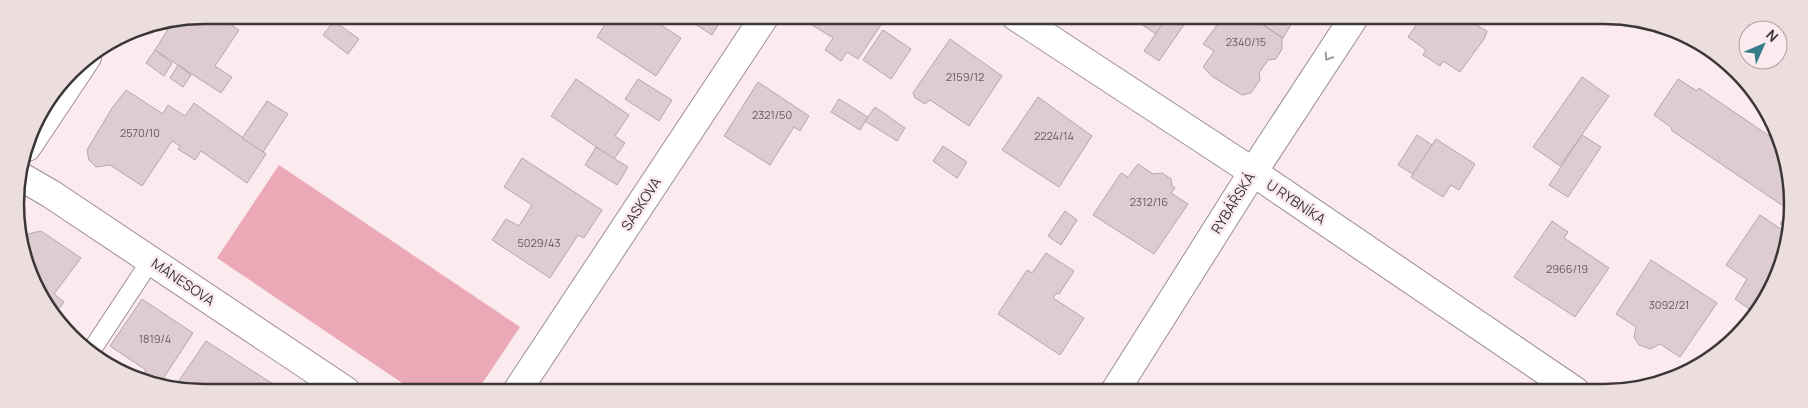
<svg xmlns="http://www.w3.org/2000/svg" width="1808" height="408" font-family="Manrope,sans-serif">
<rect width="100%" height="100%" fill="#fbebee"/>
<path fill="#eba8b7" d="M279 165 520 327 477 391H414L217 258Z"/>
<g fill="#ddcdd0" stroke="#b6a7aa">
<path d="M204 15H216L239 30 215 66 232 77 221 93 155 50 173 21Z"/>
<path d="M611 15 647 16 681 38 656 76 597 37Z"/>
<path d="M688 16H710L720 22 712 35 686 18Z"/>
<path d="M710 16H729L723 25Z"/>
<path d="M818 16H887L858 59 847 52 841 61 825 50 833 38 812 25Z"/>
<path d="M1129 16H1168L1156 34Z"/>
<path d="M1168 16H1190L1159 61 1144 51Z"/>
<path d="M1224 16H1250L1282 38V49L1276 59 1268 60 1259 73 1260 80 1251 93 1242 95 1213 77 1203 67 1214 51 1203 44Z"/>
<path d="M1250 16H1293L1295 18 1283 38Z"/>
<path d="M1422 16H1472L1469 21 1487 31 1484 39 1460 72 1443 61 1440 66 1423 55 1426 50 1408 37Z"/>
<path d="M334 21 359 39 348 54 323 35Z"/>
<path d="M883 30 911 49 891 79 863 60Z"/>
<path d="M950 39 1002 76 969 126 930 100 925 104 915 98 913 93Z"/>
<path d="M155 50 172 63 164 76 146 63Z"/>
<path d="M178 65 191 75 183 87 170 78Z"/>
<path d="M1582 77 1609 96 1560 166 1533 147Z"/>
<path d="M576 79 629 115 615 136 625 143 614 159 551 116Z"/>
<path d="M638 79 672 100 659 121 625 99Z"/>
<path d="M1678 79 1697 91 1699 88 1781 144 1787 155 1791 231 1780 224 1789 210 1671 130 1672 128 1654 115Z"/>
<path d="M758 82 809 116 800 131 794 127 770 165 724 136Z"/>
<path d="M126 90 163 114 168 105 185 116 194 103 266 154 247 183 201 151 195 160 178 149 180 146 172 141 142 186 110 165 96 167 89 160 87 150 112 108Z"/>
<path d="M1038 97 1092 136 1059 187 1002 150Z"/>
<path d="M839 99 868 117 860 130 831 112Z"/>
<path d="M267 101 288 114 263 152 242 138Z"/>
<path d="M875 107 905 128 897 141 865 121Z"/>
<path d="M1417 135 1432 145 1413 174 1398 165Z"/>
<path d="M1582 135 1601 147 1568 197 1549 185Z"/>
<path d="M1436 139 1475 164 1459 190 1451 185 1443 197 1411 177Z"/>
<path d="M943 146 967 162 957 178 933 161Z"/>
<path d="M596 147 628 167 617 185 585 165Z"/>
<path d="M522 158 602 210 584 238 578 235 550 278 492 240 506 219 519 226 532 205 504 187Z"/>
<path d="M1138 164 1153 174 1162 173 1171 179 1172 186 1175 188 1171 193 1188 204 1154 254 1093 215 1121 173 1128 177Z"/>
<path d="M1065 211 1077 220 1061 245 1048 236Z"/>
<path d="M1760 215 1790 235 1773 288 1755 313 1735 299 1747 279 1726 265Z"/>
<path d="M1552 221 1568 232 1564 238 1609 268 1575 317 1514 277Z"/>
<path d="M41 231 81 258 54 294 64 302 53 317 25 264 22 241 28 234Z"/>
<path d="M1046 253 1074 271 1059 294 1057 293 1053 298 1084 318 1060 355 998 314 1027 270 1032 273Z"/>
<path d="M1651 260 1717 303 1680 357 1660 344 1650 349 1639 345 1634 337 1636 327 1616 314Z"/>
<path d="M142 299 193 333 159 385 140 378 146 370 110 346Z"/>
<path d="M206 341 284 391H180L174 388Z"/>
</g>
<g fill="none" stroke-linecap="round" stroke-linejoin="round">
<g stroke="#9d8e91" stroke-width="20">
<path id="service" d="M91 351 151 260"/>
</g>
<g stroke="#9d8e91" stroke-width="30">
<g id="minor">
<path d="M1015 16 1253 172 1575 391"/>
<path d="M27 147 87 57"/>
<path d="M20 176 51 194 346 391"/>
<path d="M517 391 765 16"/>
<path d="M1115 391 1253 172 1355 16"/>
</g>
</g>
<use href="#service" stroke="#fff" stroke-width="18"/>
<use href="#minor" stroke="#fff" stroke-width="28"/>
</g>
<defs><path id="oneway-chevron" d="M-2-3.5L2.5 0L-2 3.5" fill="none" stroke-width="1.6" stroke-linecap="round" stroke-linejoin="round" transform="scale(1.25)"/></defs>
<use stroke="#9e9a9b" href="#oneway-chevron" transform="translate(1328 57) rotate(123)"/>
<g text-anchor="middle" stroke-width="5" stroke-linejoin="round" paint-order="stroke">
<g font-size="11" fill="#645c5d">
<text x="1246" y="46">2340/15</text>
<text x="965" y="81">2159/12</text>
<text x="772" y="119">2321/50</text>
<text x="140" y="137">2570/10</text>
<text x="1054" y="140">2224/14</text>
<text x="1149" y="206">2312/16</text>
<text x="539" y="247">5029/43</text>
<text x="1567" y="273">2966/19</text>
<text x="1669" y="309">3092/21</text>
<text x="155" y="343">1819/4</text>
</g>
<g font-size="14" fill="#3c3637" stroke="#fbebee">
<text transform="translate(1296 202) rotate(34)" y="5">U RYBNÍKA</text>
<text transform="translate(1233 203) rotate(-58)" y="5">RYBÁŘSKÁ</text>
<text transform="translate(641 204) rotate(-57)" y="5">SASKOVA</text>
<text transform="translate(183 282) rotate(34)" y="5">MÁNESOVA</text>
</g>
</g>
<path d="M0 0H1808V408H0ZM204 24H1604A180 180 0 0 1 1784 204V204A180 180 0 0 1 1604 384H204A180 180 0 0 1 24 204V204A180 180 0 0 1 204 24Z" fill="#ecdddf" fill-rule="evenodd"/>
<path fill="none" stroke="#3c3637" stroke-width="2.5" d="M204 24H1604A180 180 0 0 1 1784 204V204A180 180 0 0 1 1604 384H204A180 180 0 0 1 24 204V204A180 180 0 0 1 204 24Z"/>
<g transform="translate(1763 45) rotate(45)"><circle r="24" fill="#fbebee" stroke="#afa3a5"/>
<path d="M0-4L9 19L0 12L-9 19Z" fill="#387c8b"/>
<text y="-8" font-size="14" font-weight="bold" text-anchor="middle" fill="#3c3637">N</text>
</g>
</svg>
